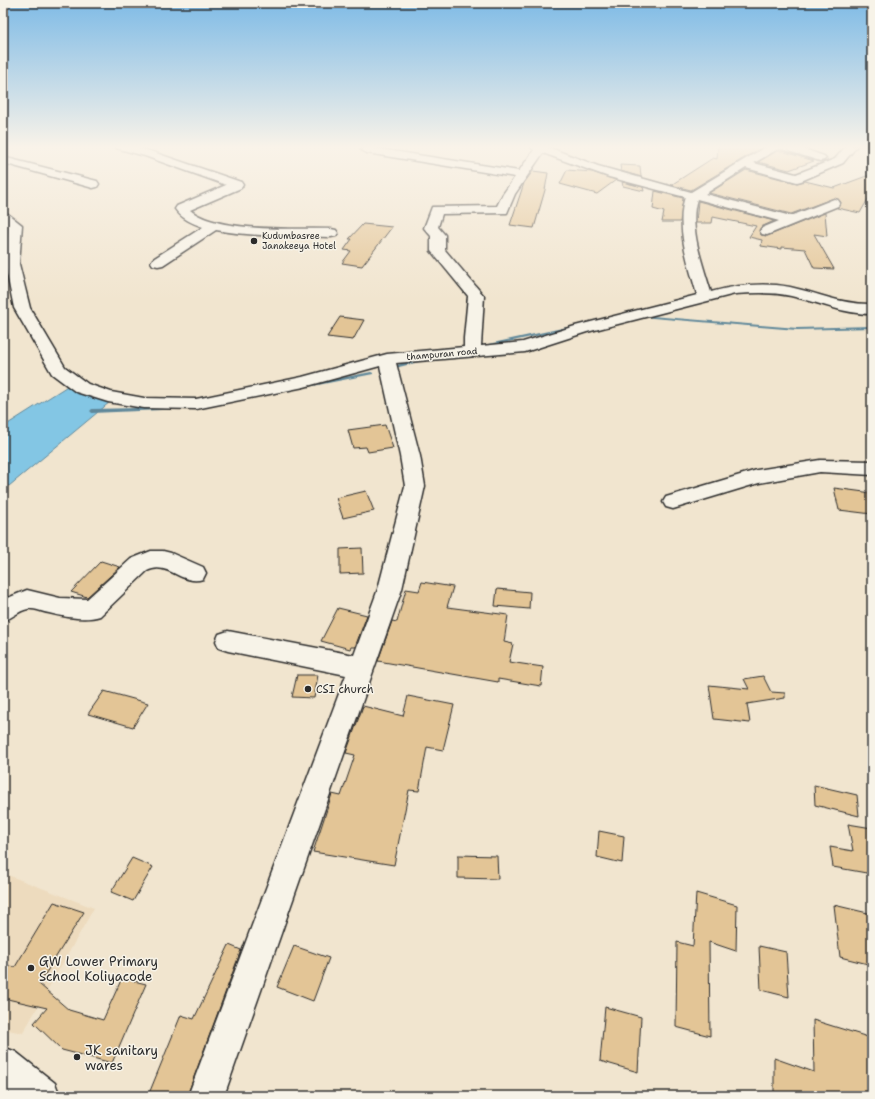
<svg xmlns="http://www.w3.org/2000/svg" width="875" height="1099" font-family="'Shantell Sans',sans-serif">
<rect width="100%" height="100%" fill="#f1e5cf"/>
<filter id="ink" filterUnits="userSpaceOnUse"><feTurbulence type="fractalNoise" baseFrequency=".025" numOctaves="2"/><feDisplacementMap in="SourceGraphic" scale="8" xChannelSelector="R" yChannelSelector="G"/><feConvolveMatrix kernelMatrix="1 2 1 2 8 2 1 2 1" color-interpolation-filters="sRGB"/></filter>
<g filter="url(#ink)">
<path fill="#eddbbe" d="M5 874 94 908 23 1033 3 1029V878Z"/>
<path fill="#83c6e4" stroke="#60889a" d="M69 385 110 402 9 486 3 484V427Z"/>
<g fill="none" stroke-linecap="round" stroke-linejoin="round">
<g fill="#60889a" fill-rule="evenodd">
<path d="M639 315 797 328 872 326V328L797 330 641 317 639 316Z"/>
<path d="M581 324 583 325V326L474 349 472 348 474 347Z"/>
<path d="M425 358 427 359V360L395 368 393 367V366Z"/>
<path d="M371 372 373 373V374L202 408 200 407 202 406Z"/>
<path d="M183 407H185V409L92 413 90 411 92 409Z"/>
</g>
</g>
<g fill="#e3c596" stroke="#2b2b2b">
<path d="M718 146H764L691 190 671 185 713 158 717 159Z"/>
<path d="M777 151H782L814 161 789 170 758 162Z"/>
<path d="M620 165 640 166 641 177 621 171Z"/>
<path d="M567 170 592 172 616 180 597 194 560 184Z"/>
<path d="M746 170 797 183 805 181 834 188 872 174V192L860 213 837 208 841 202 838 199 834 198 791 214 709 193Z"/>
<path d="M533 171 548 173 545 190 534 228 510 225 524 183Z"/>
<path d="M622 182 643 187 644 191 623 186Z"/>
<path d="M655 191 683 198 680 222H662L664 212 653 209Z"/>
<path d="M698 201 774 221 761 227 759 230 761 235 767 236 825 213 827 236 814 234 834 269 814 268 805 249 782 247V249L761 246 762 240 749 237 756 226 713 217 712 223H696Z"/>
<path d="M363 224 392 227 362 266 342 263 351 251 344 250 352 239H349Z"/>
<path d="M340 317 364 320 353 340 327 337Z"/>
<path d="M385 425 393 448 368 452 366 447 353 448 348 430Z"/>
<path d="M834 488 872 493V514L839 510Z"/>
<path d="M366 491 374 511 343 518 336 498Z"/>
<path d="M362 548 363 573 340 574V549Z"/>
<path d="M101 561 120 567 87 597 71 592Z"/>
<path d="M422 582 453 587 447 607 508 615 504 642 513 644 509 662 543 667 541 686 498 679V682L378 661 392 621 397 622 406 589 419 591Z"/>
<path d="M497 589 530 592 529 609 495 606Z"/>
<path d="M338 608 367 615 355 647H351L350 649 321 641Z"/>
<path d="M297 675H318L314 698 292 697Z"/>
<path d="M763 676 771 692 785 693V698L747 704 750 723 714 719 709 685 749 689 744 679Z"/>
<path d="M104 691 148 703 133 727 88 714Z"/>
<path d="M408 696 454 705 443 750 427 747 419 791 409 790 394 865 313 852 332 794 341 796 355 755 346 753 363 706 403 716Z"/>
<path d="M814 785 857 795 859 816 815 805Z"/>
<path d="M848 824 872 828V874L833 867 830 847 853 851Z"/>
<path d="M599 831 624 836 622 863 597 857Z"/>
<path d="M458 855 497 856 498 879 458 878Z"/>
<path d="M132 858 153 867 133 901 111 892Z"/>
<path d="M696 893 737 905 736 951 709 942 710 1036 676 1027 677 942 693 946Z"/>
<path d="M54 902 84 912 39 984 69 1010 103 1020 122 978 146 984 112 1063 62 1050 34 1023 47 1008 3 998V971L9 966 15 967Z"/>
<path d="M834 905 872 914V965L840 957Z"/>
<path d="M229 945 241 950 187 1096H148L181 1015 194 1019Z"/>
<path d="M294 946 329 958 313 1001 277 987Z"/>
<path d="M759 946 786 952 789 997 761 990Z"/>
<path d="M605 1007 641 1017 638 1072 600 1061Z"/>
<path d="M813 1020 868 1037 872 1096H774V1058L814 1072Z"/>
</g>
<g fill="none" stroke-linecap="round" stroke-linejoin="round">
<g stroke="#2b2b2b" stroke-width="3">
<g id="minor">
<path d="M115 146H133L153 152 241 182 243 185 241 188 190 210C218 233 294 228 331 229L336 230 338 233 336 236 331 237C293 236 254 237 216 230L163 265 158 266 153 265 151 262 153 259 203 227C192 223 182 219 175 209L177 206 226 185 145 156 116 148Z"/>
<path d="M530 146H545L598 166 691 192 767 146H795L824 156 826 158 824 160 820 161 782 149 776 150 754 163 796 174 835 159 846 146H857L843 163 801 181 797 182 746 168 705 194 791 216 834 199 838 200 840 203 838 206 767 235 762 234 760 231 762 228 779 221 697 199C688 226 703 265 711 292 737 285 763 282 790 287 818 293 843 305 872 304V314C843 314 818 302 791 296 772 292 754 293 735 294L587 332 525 352 396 363 420 456 425 486 402 589 224 1096H188L346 675 228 651 219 648 216 641 219 634 228 631 354 655 378 589 405 486 400 456 380 366 304 387 196 409 144 408 108 402 76 392 52 374 14 308 5 264 8 226 3 223V213L8 214 22 225 19 264 30 308 65 367 88 384 111 392 144 398 196 399 302 377 387 354 464 347V338L468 296 431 251V236L424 228 432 207 497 206 503 194 515 177 367 153 361 150 367 147 519 171 534 150ZM543 153 609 177 685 197C675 228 689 265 697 295L575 326 523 342 481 346 484 296 445 250V235L438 227 442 214 507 213 515 194Z"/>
<path d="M3 157 97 181 99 184 97 187 93 188 3 163Z"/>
<path d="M820 460 872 461V475L820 472 759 483 673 509 666 507 663 502 666 497 757 470Z"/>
<path d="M151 551H163L171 553 203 567 206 573 203 579C181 586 168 560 147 571L100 616C85 621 65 617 49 613 43 612 33 608 28 609 18 611 12 618 3 621V600L27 590 60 598 87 599 131 559Z"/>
</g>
</g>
<g stroke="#2b2b2b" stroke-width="3">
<path id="major" d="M3 1047 16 1052 55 1083 60 1096H13L3 1088Z"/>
</g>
<use href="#minor" fill="#f7f3e8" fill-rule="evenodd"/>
<use href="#major" fill="#f7f3e8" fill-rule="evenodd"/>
</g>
</g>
<linearGradient id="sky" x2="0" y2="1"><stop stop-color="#7fbbe6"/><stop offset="0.49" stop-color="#f9f3e9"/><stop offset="1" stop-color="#f9f3e9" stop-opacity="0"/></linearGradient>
<rect width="875" height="300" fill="url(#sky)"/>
<g fill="#2b2b2b" stroke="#f7f3e8" stroke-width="1.5">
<circle cx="254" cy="241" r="4"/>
<circle cx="308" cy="689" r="4"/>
<circle cx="31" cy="968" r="4"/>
<circle cx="77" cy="1057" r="4"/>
</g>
<g text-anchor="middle" stroke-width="3" stroke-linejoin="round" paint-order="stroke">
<g font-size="9" fill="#2b2b2b" stroke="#f7f3e8" text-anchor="start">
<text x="262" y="239">Kudumbasree<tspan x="262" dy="10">Janakeeya Hotel</tspan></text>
</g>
<g font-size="9" fill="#2b2b2b" stroke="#f7f3e8">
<text transform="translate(442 354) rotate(-5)" y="3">thampuran road</text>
</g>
<g font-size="11" fill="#2b2b2b" stroke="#f7f3e8" text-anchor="start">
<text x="316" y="693">CSI church</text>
</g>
<g font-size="13" fill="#2b2b2b" stroke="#f7f3e8" text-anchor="start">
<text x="39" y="966">GW Lower Primary<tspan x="39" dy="15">School Koliyacode</tspan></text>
<text x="85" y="1055">JK sanitary<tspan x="85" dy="15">wares</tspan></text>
</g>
</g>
<rect width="875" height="1099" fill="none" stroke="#f7f3e8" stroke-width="16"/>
<rect x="8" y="8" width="859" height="1083" fill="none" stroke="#2b2b2b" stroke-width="1.5" filter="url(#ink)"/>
</svg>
